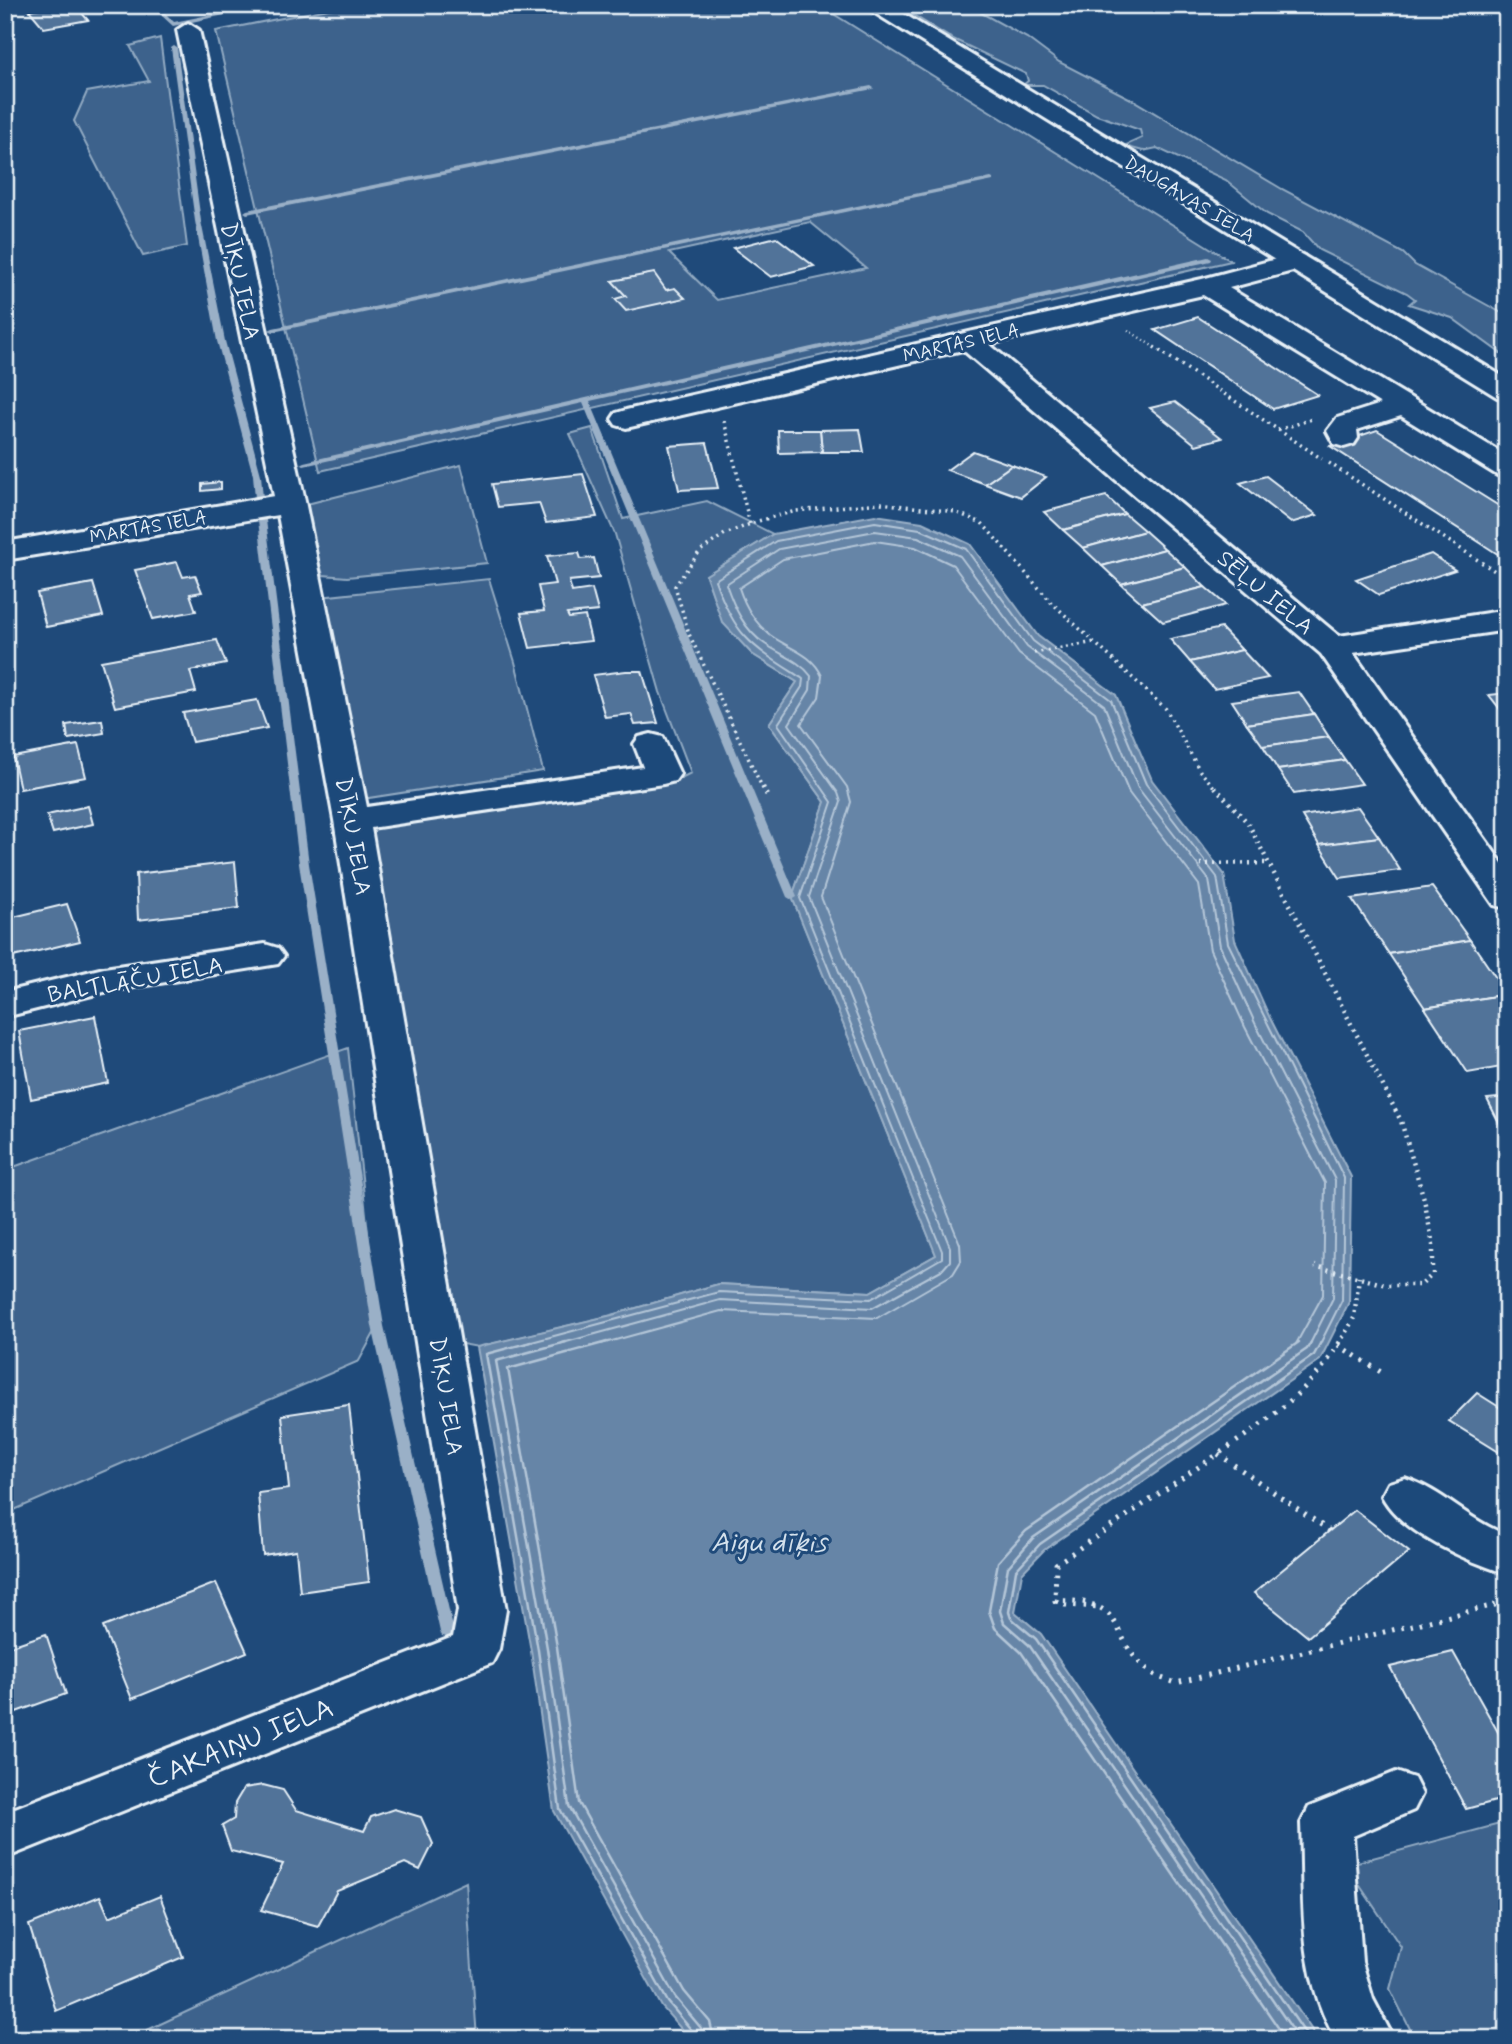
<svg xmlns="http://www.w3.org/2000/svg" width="1512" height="2044" font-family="Mynerve,sans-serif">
<rect width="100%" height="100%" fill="#1f4a7a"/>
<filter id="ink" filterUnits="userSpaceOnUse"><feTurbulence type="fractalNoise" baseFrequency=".0143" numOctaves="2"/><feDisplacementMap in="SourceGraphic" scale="14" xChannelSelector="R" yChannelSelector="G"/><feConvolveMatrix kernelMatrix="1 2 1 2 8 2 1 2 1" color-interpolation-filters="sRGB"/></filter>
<g filter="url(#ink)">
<g fill="#3c628c" stroke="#92aac2" stroke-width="2" fill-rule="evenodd">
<path d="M349 5H819L1231 261 320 471 216 31ZM810 222 866 268 717 300 669 253Z"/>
<path d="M897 5H965L976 10 1027 38 1059 62 1131 99 1282 189 1403 253 1415 265 1507 316V358L1452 318 1409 304 1415 299 1407 293 1319 250 1303 232 1267 214 1226 180 1157 148 1143 151 1124 146 1142 138 1140 130 1097 115 1043 85H1023L1028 81 1026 74 949 37Z"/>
<path d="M160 38 187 246 143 256 74 121 87 92 149 81 130 46Z"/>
<path d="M592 428 623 519 707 501 773 534 706 576 723 622 752 654 797 682 769 724 825 802 792 897 936 1255 870 1292 718 1284 613 1315 478 1347 451 1342 369 827 669 784 691 773 660 692 615 534 570 434Z"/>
<path d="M461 465 487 563 347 577 323 575 303 505Z"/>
<path d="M489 579 515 662 543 771 362 799 320 597Z"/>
<path d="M348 1048 378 1326 359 1361 5 1514V1170Z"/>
<path d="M1507 1822V2039H1415L1390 1989 1401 1947 1346 1865Z"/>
<path d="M466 1882 477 2039H128Z"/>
</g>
<path fill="#6685a7" stroke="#9ab0c7" stroke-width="2" d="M875 515 922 522 970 544 1038 636 1116 695 1152 780 1224 874 1235 940 1269 1016 1351 1177 1349 1302 1320 1360 1044 1550 1022 1573 1015 1612 1041 1634 1318 2039H690L662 2007 554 1811 531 1651 477 1347 612 1315 718 1284 870 1292 936 1255 792 897 825 802 769 724 797 682 752 654 722 622 706 575 773 534Z"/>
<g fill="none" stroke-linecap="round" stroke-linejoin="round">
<g stroke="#b4c6d8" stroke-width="2">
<path d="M524 1344 719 1292 871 1299 942 1258V1251L800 898 832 802 778 724 802 687 803 679C752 646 736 639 715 580L776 541 875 522 920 529 966 549 1033 641 1111 700 1146 784 1217 877 1228 943 1344 1178 1342 1300 1320 1344"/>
<path d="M559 1344 720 1300 872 1308 943 1269 950 1261V1247L809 897 841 802 838 793 789 724 810 690 811 676C799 660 781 655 765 644 744 630 734 607 726 584L779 549 875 531 918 537 960 556 1027 647 1104 705 1138 788 1209 880 1220 946 1255 1023 1335 1180 1333 1298 1310 1344"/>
<path d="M601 1344 721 1311 877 1318 953 1274 961 1261 960 1244 821 897 851 802 847 787 801 724 819 697 822 676C812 653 789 649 770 635 755 623 745 606 739 588L783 559 875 541 915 547 953 565 1019 654 1095 712 1129 793 1199 885 1210 950 1245 1027 1325 1183 1323 1295 1296 1344"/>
</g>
<g stroke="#b4c6d8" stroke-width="2.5">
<path d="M531 1342 486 1354 538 1650 560 1809 668 2002 693 2032 695 2039"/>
<path d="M566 1342 496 1361 547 1648 569 1806 675 1997 701 2028 704 2039"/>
<path d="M607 1342 508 1369 557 1647 579 1803 684 1991 710 2022 714 2039"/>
<path d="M1286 2039 1021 1652 995 1628 989 1611 998 1562 1026 1531 1299 1342"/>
<path d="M1299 2039 1029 1645 1004 1623 1000 1611 1008 1567 1033 1538 1307 1349 1311 1342"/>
<path d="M1309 2039 1036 1639 1011 1618 1009 1612 1016 1570 1040 1544 1314 1355 1321 1342"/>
</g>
<g fill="#9ab0c7" fill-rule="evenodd">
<path d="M150 5H157L174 22 258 5H271L173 26Z"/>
<path d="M174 46 177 48 201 221 225 341 261 475 263 498 259 500 255 498 253 475 217 341 195 221 171 48Z"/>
<path d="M871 86 874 88 873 89 247 214 244 212 247 210Z"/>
<path d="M991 178 993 179V181L273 332 269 330 273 328Z"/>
<path d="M1208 257 1212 259 1211 261 590 401 797 897 792 900 787 897 583 403 304 466 300 464 304 462Z"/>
<path d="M259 518H265L266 520 309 864 384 1326 454 1632 452 1636 447 1637 442 1636 440 1632 372 1326 299 864 258 520Z"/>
</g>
</g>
<g fill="#517399" stroke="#e8f1f8" stroke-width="2">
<path d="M57 5H75L88 20 44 28 29 10Z"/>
<path d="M776 237 814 266 771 277 733 248Z"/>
<path d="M654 273 666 290 675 288 685 298 626 311 615 299 626 296 612 281Z"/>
<path d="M1198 317 1318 395 1273 409 1155 330Z"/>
<path d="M1175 402 1222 438 1196 445 1150 408Z"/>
<path d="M860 429 864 452H822L820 430Z"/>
<path d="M778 430H820L822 452 779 453Z"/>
<path d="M1377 430 1507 511V560L1330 446Z"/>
<path d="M707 443 718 488 679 490 669 446Z"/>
<path d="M973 451 1012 465 985 484 947 470Z"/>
<path d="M1012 465 1046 477 1021 497 985 484Z"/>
<path d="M583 474 597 517 546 523 539 503 498 507 492 484Z"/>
<path d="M1266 476 1317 515 1291 523 1240 483Z"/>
<path d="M221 482V489L202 491V484Z"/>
<path d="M1106 496 1125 514 1063 530 1044 512Z"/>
<path d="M1125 514 1145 531 1083 548 1063 530Z"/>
<path d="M1145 531 1165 549 1102 566 1083 548Z"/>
<path d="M1165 549 1185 567 1121 584 1102 566Z"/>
<path d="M579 553 581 559 594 558 599 578 569 581 572 592 592 589 598 611 567 614 569 618 585 616 591 641 530 648 521 613 544 611 538 586 555 584 547 556Z"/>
<path d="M1431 554 1455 570 1379 595 1356 579Z"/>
<path d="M177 562 183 577 195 575 202 592 190 594 196 611 153 619 135 570Z"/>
<path d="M1185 567 1205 587 1142 603 1121 584Z"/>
<path d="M93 583 103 616 46 627 37 593Z"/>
<path d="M1205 587 1226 605 1163 622 1142 603Z"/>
<path d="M1221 628 1242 650 1190 662 1170 639Z"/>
<path d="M217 640 226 664 190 671 196 692 115 707 101 661Z"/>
<path d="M1242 650 1268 678 1214 689 1190 662Z"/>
<path d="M626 671H642L658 723 635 725 631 714 605 717 593 675Z"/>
<path d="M1299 692 1314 714 1247 724 1232 701Z"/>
<path d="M1507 693V718L1489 695Z"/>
<path d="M257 700 267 728 192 742 183 713Z"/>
<path d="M1314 714 1329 737 1263 746 1247 724Z"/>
<path d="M102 720 104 733 68 739 66 725Z"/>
<path d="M1329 737 1345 760 1278 770 1263 746Z"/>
<path d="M78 745 86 777 20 789 13 757Z"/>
<path d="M1345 760 1362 784 1294 794 1278 770Z"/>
<path d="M88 806 93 824 53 833 47 815Z"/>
<path d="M1358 807 1379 837 1319 845 1302 816Z"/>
<path d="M1379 837 1400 870 1340 878 1319 845Z"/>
<path d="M235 862 239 908 138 920 136 874Z"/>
<path d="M1432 887 1470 940 1389 954 1352 899Z"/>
<path d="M67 904 80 941 5 959V919Z"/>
<path d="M1470 940 1507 994 1425 1008 1389 954Z"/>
<path d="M1507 994V1066L1468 1073 1425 1008Z"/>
<path d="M95 1016 108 1083 31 1099 19 1031Z"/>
<path d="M1507 1097V1138L1487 1099Z"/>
<path d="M1477 1393 1507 1412V1457L1449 1421Z"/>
<path d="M349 1405 369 1582 300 1592 296 1550 263 1555 258 1493 289 1489 282 1415Z"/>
<path d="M1355 1510 1409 1552 1308 1637 1254 1593Z"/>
<path d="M216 1583 247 1652 132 1699 103 1627Z"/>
<path d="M46 1634 66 1694 5 1716V1648Z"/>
<path d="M1453 1652 1507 1748V1798L1466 1809 1390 1667Z"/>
<path d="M263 1785 283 1790 296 1810 364 1831 371 1817 394 1809 421 1817 433 1844 420 1870 405 1863 337 1891 318 1926 261 1910 283 1864 231 1851 222 1826 234 1819 235 1803 244 1788Z"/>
<path d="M100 1896 109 1917 160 1896 183 1957 56 2011 29 1925Z"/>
</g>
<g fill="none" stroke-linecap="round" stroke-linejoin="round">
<g stroke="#e8f1f8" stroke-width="6">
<g id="minor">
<path d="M188 23 199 30 305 501 367 807 643 767 634 744 639 737 651 734 663 737 680 774 675 781 663 784 371 828 506 1610 499 1649 492 1663 5 1858V1812L453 1637 458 1610 334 820 278 515 5 560V542L274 496 177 30Z"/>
<path d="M1295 254 1304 256 1308 262 1304 268 1229 288 1507 456V478L1497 475 1401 416 1357 430 1358 438 1354 444 1344 447 1334 444 1327 431 1337 418 1381 404 1203 295 989 344 1339 636 1507 610V630L1353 653 1507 870V908L1494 905 1321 654 963 350 626 428 616 425 612 419 616 413 626 410 1202 279Z"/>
<path d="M265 944 278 948 284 956 278 964 104 992 5 1017V992L104 968Z"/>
<path d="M1405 1478C1442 1490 1469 1521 1507 1535V1574C1468 1561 1402 1534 1382 1496L1389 1483Z"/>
<path d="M1396 1772 1414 1778 1422 1794 1414 1810 1353 1836 1362 1962 1373 1999 1394 2039H1336C1297 1974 1304 1896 1301 1823L1309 1807Z"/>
</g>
</g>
<g stroke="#e8f1f8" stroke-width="6">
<path id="major" d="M862 5H889L1507 379V399L1497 397Z"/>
</g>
<path stroke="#e8f1f8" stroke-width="2.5" stroke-dasharray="1 3.5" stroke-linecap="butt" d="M1128 330 1157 349"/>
<g stroke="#e8f1f8" stroke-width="3.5" stroke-dasharray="2 4.5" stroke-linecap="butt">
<path d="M1154 347 1322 459"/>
<path d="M724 421 750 524"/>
<path d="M1278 430 1315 418"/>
<path d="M1329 463 1507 579"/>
<path d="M1034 653 1095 642"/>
<path d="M763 789 689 634 675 586 700 551 725 534 758 521 796 511 880 503 955 512 982 523 1051 602 1166 709 1200 771 1216 789"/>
</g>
<g stroke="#e8f1f8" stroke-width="4.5" stroke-dasharray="2 5" stroke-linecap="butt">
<path d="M763 787 768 798"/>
<path d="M1215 787 1248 823 1401 1121 1424 1199 1433 1245V1274L1421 1285H1386L1315 1266"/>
<path d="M1200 864 1270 863"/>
<path d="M1339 1344 1354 1318 1359 1277"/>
</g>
<g stroke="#e8f1f8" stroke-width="5" stroke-dasharray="2.5 7" stroke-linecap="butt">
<path d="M1340 1342C1306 1400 1243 1437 1188 1474 1144 1504 1100 1534 1056 1564L1055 1601C1133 1597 1106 1641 1151 1672 1158 1678 1168 1680 1176 1683L1507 1602"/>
<path d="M1338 1345 1381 1372"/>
<path d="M1218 1454 1330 1531"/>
<path d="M1056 1601 1065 1605 1102 1607"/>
</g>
<use href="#minor" fill="#1f4a7a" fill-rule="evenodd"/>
<use href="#major" fill="#1f4a7a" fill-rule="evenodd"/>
</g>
</g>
<g text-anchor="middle" stroke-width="6" stroke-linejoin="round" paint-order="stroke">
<g font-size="19" fill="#e8f1f8" stroke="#1f4a7a">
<text transform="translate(1190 198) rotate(31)" y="7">DAUGAVAS IELA</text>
<text transform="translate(961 342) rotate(-13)" y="7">MARTAS IELA</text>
<text transform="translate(148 526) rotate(-10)" y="7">MARTAS IELA</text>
</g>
<g font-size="23" fill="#e8f1f8" stroke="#1f4a7a">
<text transform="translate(241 281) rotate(78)" y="8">DĪĶU IELA</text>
<text transform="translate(1266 592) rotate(40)" y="8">SĒĻU IELA</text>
<text transform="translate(354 836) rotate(80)" y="8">DĪĶU IELA</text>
<text transform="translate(135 979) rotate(-10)" y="8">BALTLĀČU IELA</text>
<text transform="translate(447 1396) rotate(81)" y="8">DĪĶU IELA</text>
</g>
<g font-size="28" font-style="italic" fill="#d4e1ec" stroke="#1f4a7a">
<text x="769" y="1551">Aigu dīķis</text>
</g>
<g font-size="28" fill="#e8f1f8" stroke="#1f4a7a">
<text transform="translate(240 1742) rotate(-22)" y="10">ČAKAIŅU IELA</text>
</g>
</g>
<rect width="1512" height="2044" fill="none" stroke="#1f4a7a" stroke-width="28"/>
<rect x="14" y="14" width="1484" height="2016" fill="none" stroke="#e8f1f8" stroke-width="2.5" filter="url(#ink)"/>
</svg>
